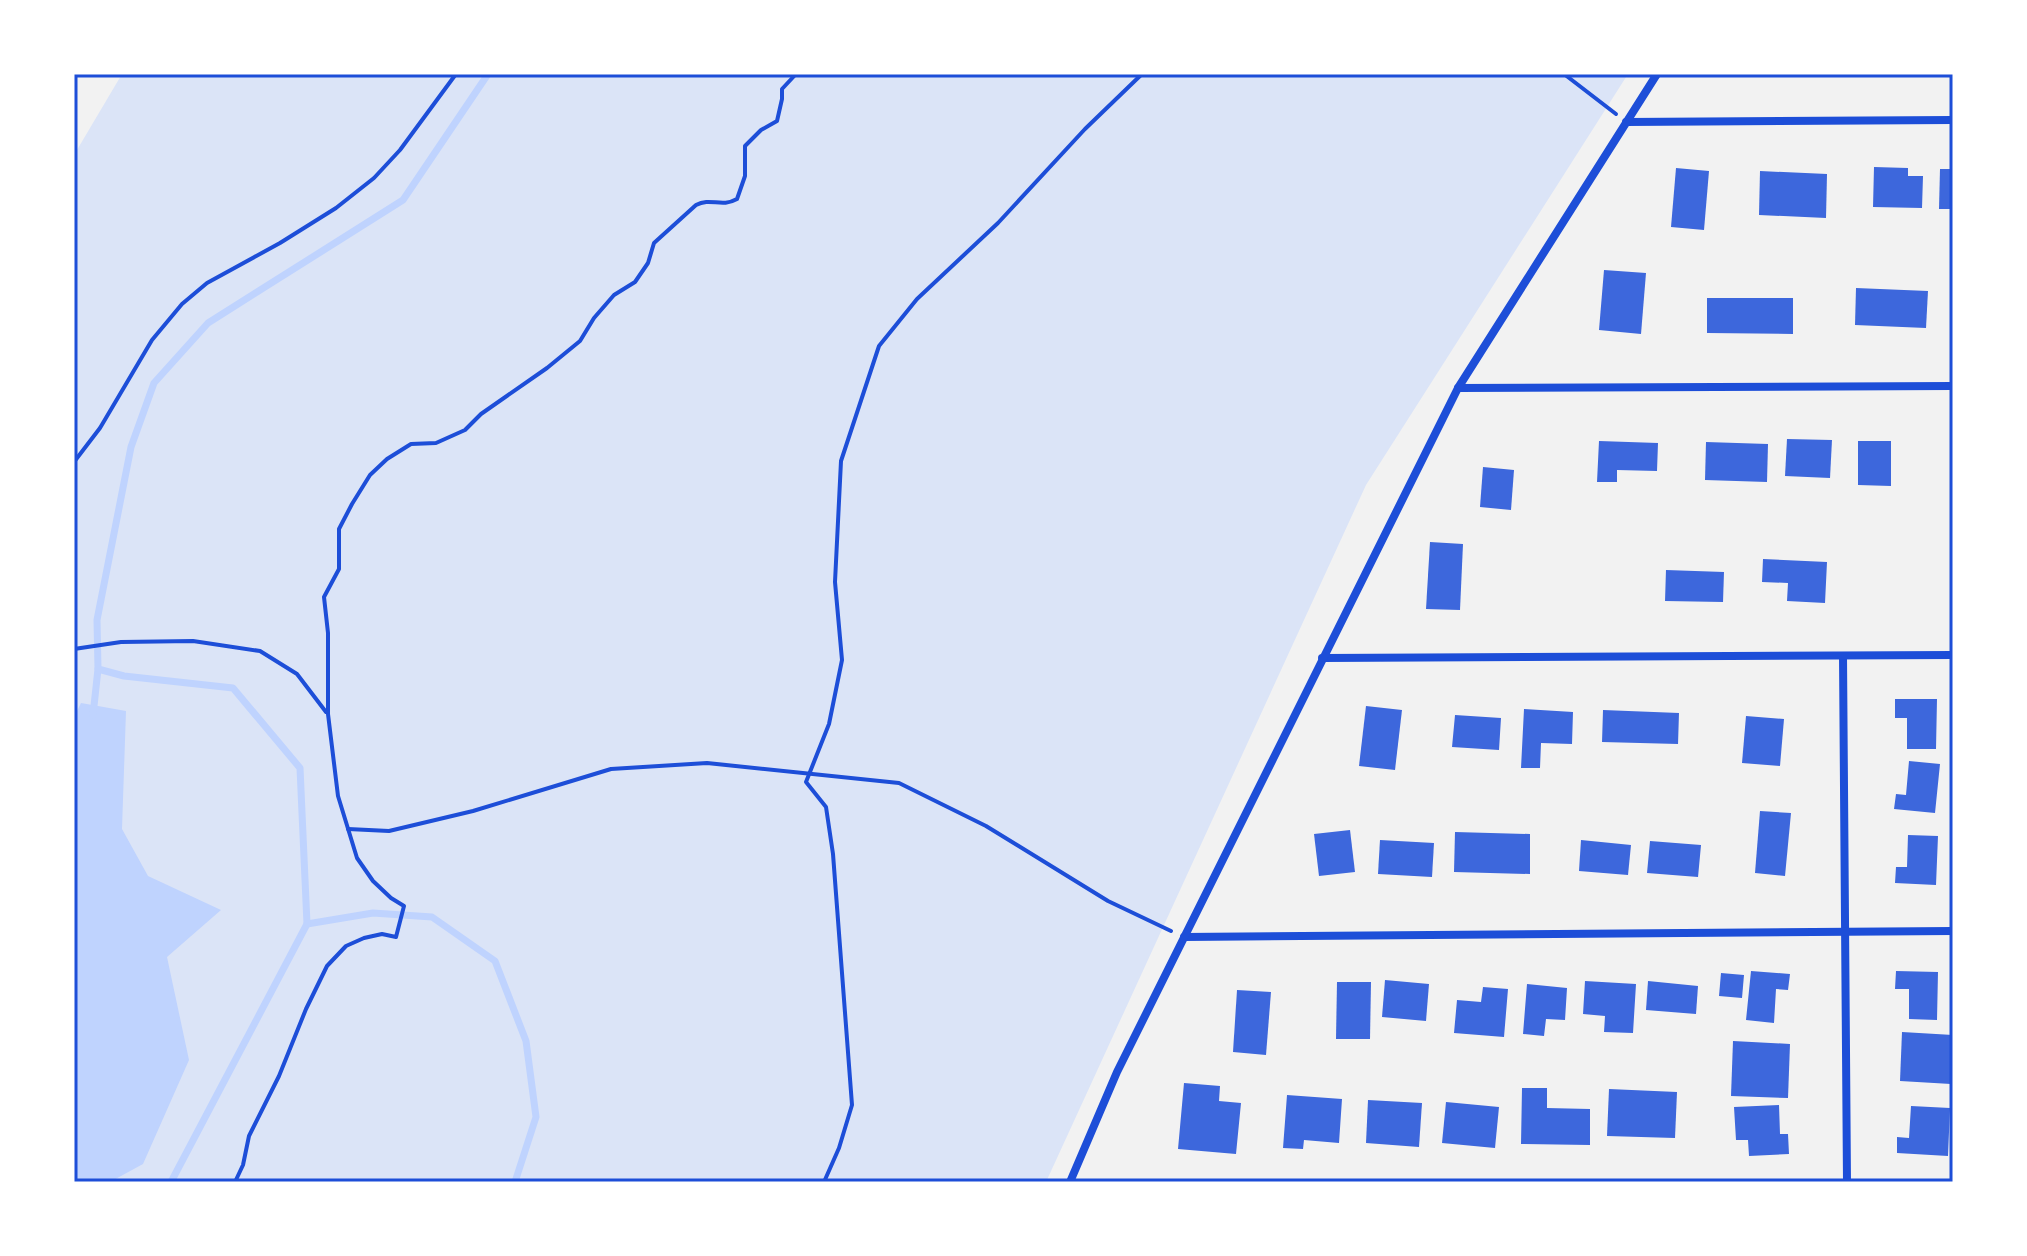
<svg xmlns="http://www.w3.org/2000/svg" width="2027" height="1256" font-family="'IBM Plex Sans',sans-serif">
<rect width="100%" height="100%" fill="#f2f2f2"/>
<path fill="#dbe4f7" d="M122 74H1628L1366 485 1046 1182H74V155Z"/>
<path fill="#bfd3fe" d="M81 703 126 711 122 829 148 876 221 910 167 957 189 1060 143 1164 110 1182H74V717Z"/>
<g fill="none" stroke-linecap="round" stroke-linejoin="round">
<g stroke="#bfd3fe" stroke-width="7">
<path d="M93 715 98 669"/>
<path d="M307 924 373 913 432 917 495 961 526 1041 536 1117 515 1182"/>
<path d="M171 1182 307 924 300 768 233 688 124 676 98 669 97 620 131 447 154 383 208 323 403 200 488 74"/>
</g>
</g>
<g fill="#3d67dc">
<path d="M1874 167 1908 168V176H1923L1922 208 1873 207Z"/>
<path d="M1676 168 1709 171 1704 230 1671 227Z"/>
<path d="M1940 169H1953V209H1939Z"/>
<path d="M1760 171 1827 174 1826 218 1759 215Z"/>
<path d="M1604 270 1646 273 1641 334 1599 330Z"/>
<path d="M1856 288 1928 291 1926 328 1855 325Z"/>
<path d="M1707 298H1793V334L1707 333Z"/>
<path d="M1787 439 1832 440 1830 478 1785 476Z"/>
<path d="M1599 441 1658 443 1657 471 1617 470V482H1597Z"/>
<path d="M1858 441H1891V486L1858 485Z"/>
<path d="M1706 442 1768 444 1767 482 1705 480Z"/>
<path d="M1483 467 1514 470 1511 510 1480 507Z"/>
<path d="M1430 542 1463 544 1460 610 1426 609Z"/>
<path d="M1763 559 1827 562 1825 603 1787 601 1788 583 1762 582Z"/>
<path d="M1666 570 1724 572 1723 602 1665 601Z"/>
<path d="M1895 699H1937L1936 749H1907V718H1895Z"/>
<path d="M1366 706 1402 710 1395 770 1359 766Z"/>
<path d="M1524 709 1573 712 1572 744 1541 743 1540 768H1521Z"/>
<path d="M1603 710 1679 713 1678 744 1602 742Z"/>
<path d="M1455 715 1501 718 1499 750 1452 747Z"/>
<path d="M1746 716 1784 719 1780 766 1742 763Z"/>
<path d="M1909 761 1940 764 1935 813 1894 809 1896 794 1906 795Z"/>
<path d="M1760 811 1791 813 1785 876 1755 873Z"/>
<path d="M1350 830 1355 872 1319 876 1314 834Z"/>
<path d="M1455 832 1530 834V874L1454 872Z"/>
<path d="M1908 835 1938 836 1936 885 1895 883 1896 867H1907Z"/>
<path d="M1380 840 1434 843 1432 877 1378 874Z"/>
<path d="M1581 840 1631 845 1628 875 1579 871Z"/>
<path d="M1650 841 1701 845 1698 877 1647 873Z"/>
<path d="M1751 971 1790 974 1788 990 1776 989 1774 1023 1746 1020Z"/>
<path d="M1896 971 1938 972 1937 1020 1909 1019V989H1895Z"/>
<path d="M1721 973 1744 975 1742 998 1719 996Z"/>
<path d="M1385 980 1429 984 1426 1021 1382 1017Z"/>
<path d="M1585 981 1636 984 1633 1033 1604 1032 1605 1016 1583 1014Z"/>
<path d="M1648 981 1698 986 1696 1014 1646 1010Z"/>
<path d="M1337 982H1371L1370 1039H1336Z"/>
<path d="M1527 984 1567 988 1565 1020 1546 1019 1544 1036 1523 1034Z"/>
<path d="M1483 987 1508 989 1504 1037 1454 1033 1457 1000 1481 1002Z"/>
<path d="M1237 990 1271 992 1266 1055 1233 1052Z"/>
<path d="M1902 1032 1953 1035 1951 1084 1900 1081Z"/>
<path d="M1733 1041 1790 1044 1788 1098 1731 1096Z"/>
<path d="M1184 1083 1220 1086 1219 1101 1241 1103 1236 1154 1178 1149Z"/>
<path d="M1522 1088H1547V1108L1590 1109V1145L1521 1144Z"/>
<path d="M1609 1089 1677 1092 1675 1138 1607 1136Z"/>
<path d="M1287 1095 1342 1099 1339 1143 1304 1140 1303 1149 1283 1148Z"/>
<path d="M1368 1100 1422 1103 1419 1147 1366 1143Z"/>
<path d="M1446 1102 1499 1107 1495 1148 1442 1143Z"/>
<path d="M1779 1105 1780 1134H1788L1789 1154 1749 1156 1748 1140H1736L1734 1107Z"/>
<path d="M1911 1106 1950 1108 1948 1156 1897 1153V1137L1909 1138Z"/>
</g>
<g fill="none" stroke-linecap="round" stroke-linejoin="round">
<g stroke="#1d4ed8" stroke-width="4">
<path d="M1564 74 1616 114"/>
<path d="M74 462 100 428 152 340 182 304 207 283 280 243 336 208 374 178 400 150 456 74"/>
<path d="M74 649 121 642 193 641 260 651 297 674 326 712"/>
<path d="M348 829 389 831 473 811 611 769 707 763 899 783 986 826 1108 901 1171 931"/>
<path d="M235 1182 243 1165 249 1136 279 1076 306 1009 327 966 346 946 364 938 382 934 396 937 404 906 391 898 373 881 357 858 338 796 328 714V633L324 597 339 569V529L352 504 370 475 387 459 411 444 436 443 465 430 481 414 547 368 580 341 594 318 614 295 635 282 648 263 654 243 696 205C711 197 721 208 737 199L745 176V146L761 130 777 121 782 99V89L796 74"/>
<path d="M824 1182 839 1148 852 1105 833 854 826 807 806 782 829 724 842 660 835 582 841 461 879 346 917 299 998 223 1085 129 1142 74"/>
</g>
<g stroke="#1d4ed8" stroke-width="8">
<path d="M1626 122 1953 120"/>
<path d="M1458 388 1953 386"/>
<path d="M1843 656 1847 1182"/>
<path d="M1322 658 1953 655"/>
<path d="M1184 937 1953 931"/>
<path d="M1070 1182 1117 1072 1458 388 1657 74"/>
</g>
</g>
<rect width="2027" height="1256" fill="none" stroke="#ffffff" stroke-width="152"/>
<rect x="76" y="76" width="1875" height="1104" fill="none" stroke="#1d4ed8" stroke-width="3"/>
</svg>
